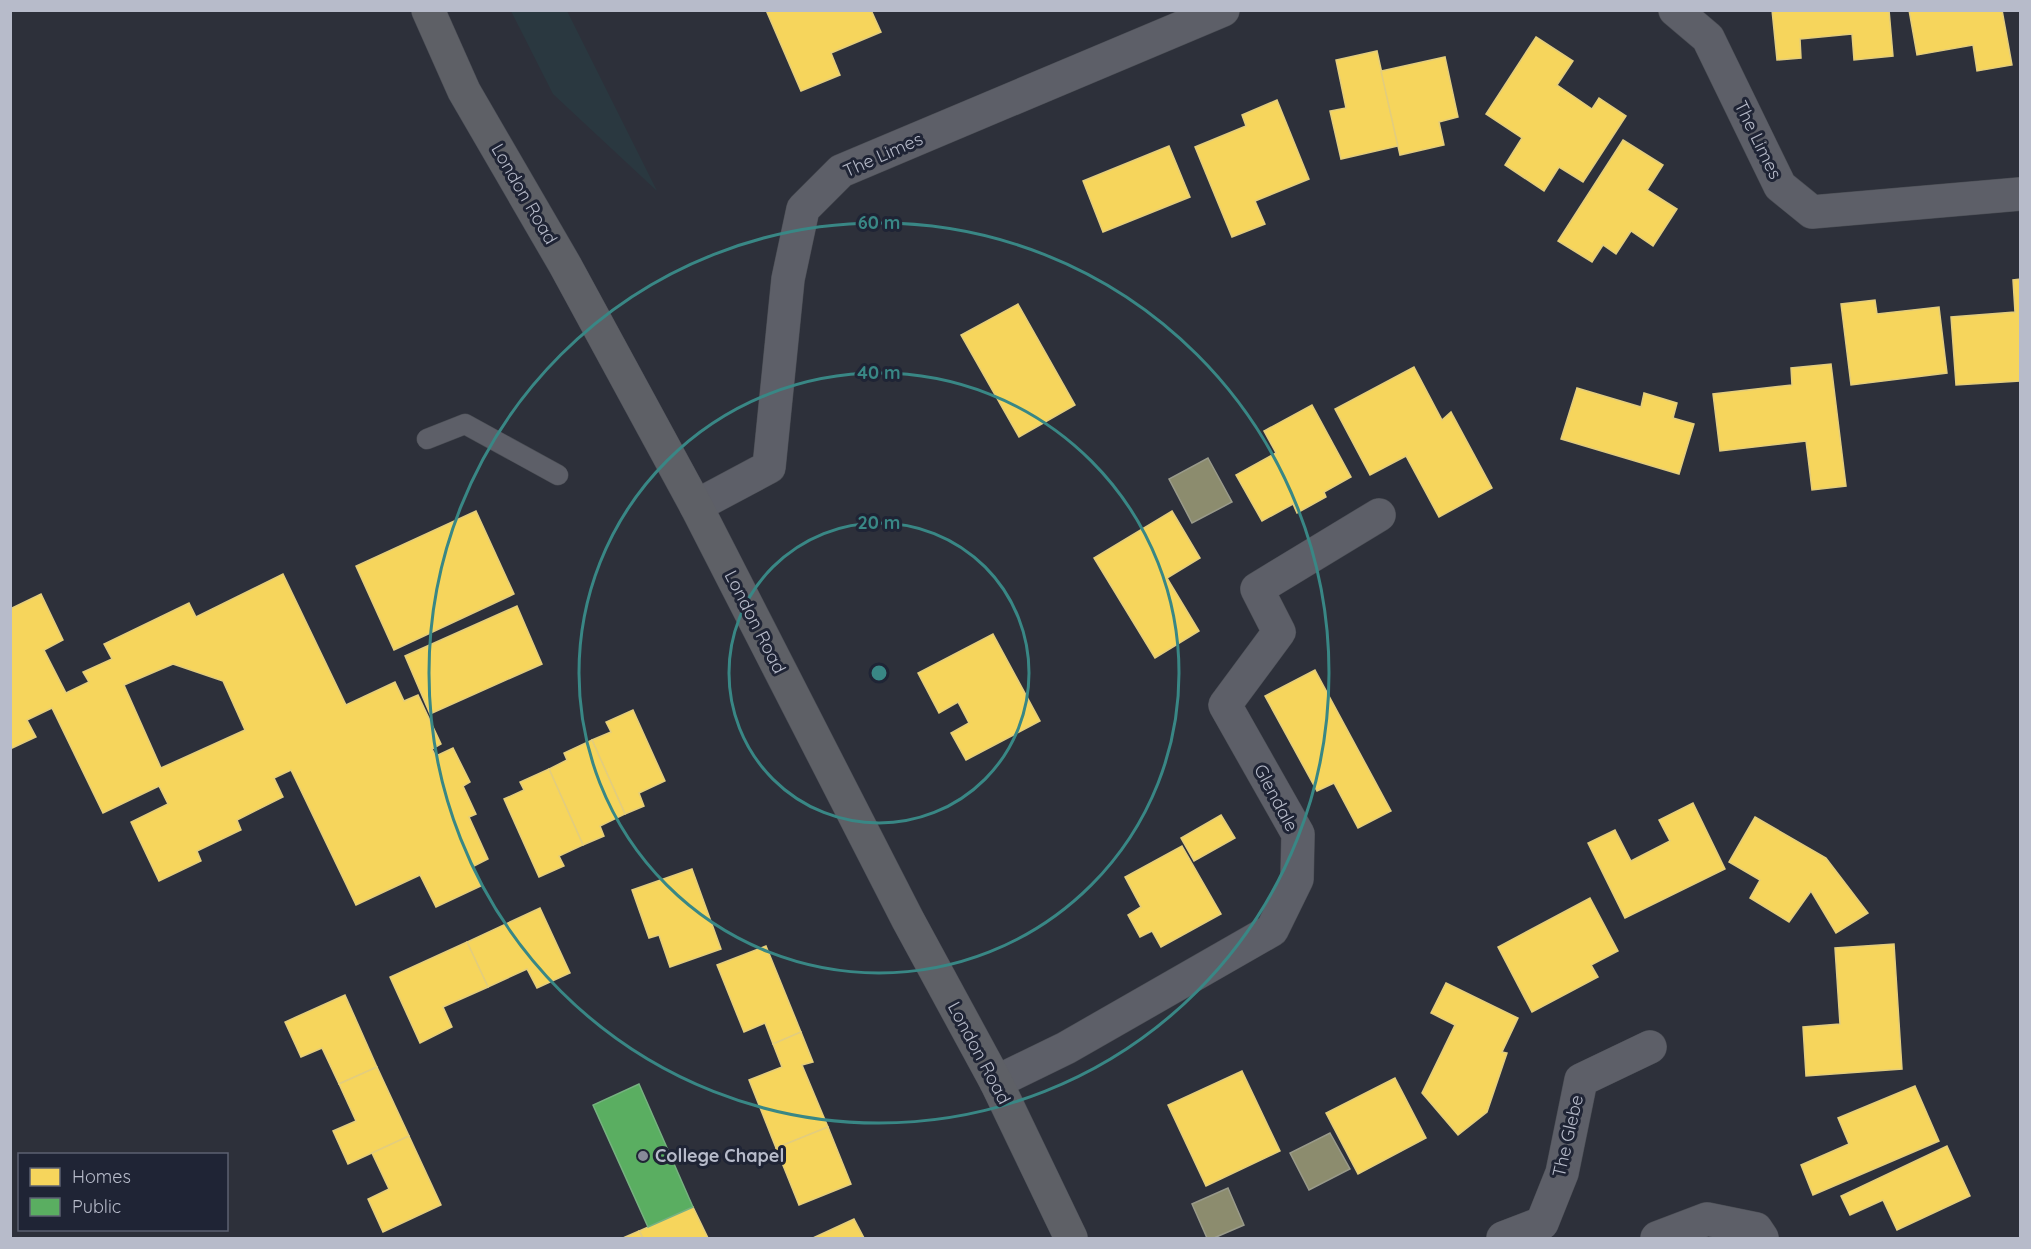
<svg xmlns="http://www.w3.org/2000/svg" width="2031" height="1249" font-family="Quicksand,sans-serif">
<rect width="100%" height="100%" fill="#2d303a"/>
<path fill="#2a3840" d="M511 11H567L657 191 553 94Z"/>
<g fill="#f6d55c" stroke="#e3cd7d" stroke-width="1.5" fill-rule="evenodd">
<path d="M766 10H871L881 32 831 53 840 75 801 91Z"/>
<path d="M1772 10H1889L1893 56 1854 60 1852 34 1800 39 1801 58 1777 60Z"/>
<path d="M1909 10H2002L2012 65 1977 71 1973 45 1917 55Z"/>
<path d="M1536 37 1573 61 1557 85 1592 109 1599 98 1626 116 1583 182 1559 167 1544 191 1505 165 1522 138 1486 114Z"/>
<path d="M1377 51 1398 146 1341 159 1330 111 1346 108 1336 60Z"/>
<path d="M1445 57 1458 117 1439 122 1444 145 1400 155 1381 71Z"/>
<path d="M1277 100 1309 179 1255 201 1265 224 1232 237 1195 147 1246 126 1242 115Z"/>
<path d="M1623 140 1663 165 1647 190 1677 209 1653 246 1631 231 1616 254 1603 245 1592 262 1558 241Z"/>
<path d="M1169 146 1190 197 1103 232 1083 181Z"/>
<path d="M2020 279V381L1956 385 1951 317 2015 312 2013 280Z"/>
<path d="M1875 300 1877 314 1939 307 1947 373 1851 385 1841 304Z"/>
<path d="M1018 304 1075 405 1019 437 961 335Z"/>
<path d="M1831 364 1846 486 1812 490 1806 441 1720 451 1713 394 1792 385 1791 368Z"/>
<path d="M1414 367 1442 420 1451 412 1492 488 1439 517 1406 456 1370 475 1335 409Z"/>
<path d="M1577 388 1641 407 1644 393 1677 403 1673 418 1694 424 1679 474 1561 439Z"/>
<path d="M1312 405 1351 477 1324 492 1326 497 1297 513 1293 504 1262 521 1236 475 1276 453 1264 431Z"/>
<path d="M476 511 514 594 394 650 356 566Z"/>
<path d="M1172 511 1200 558 1167 578 1199 631 1155 658 1094 558Z"/>
<path d="M283 574 346 705 395 682 404 701 418 695 441 744 432 749 436 756 453 748 470 782 463 786 476 814 469 817 488 859 472 867 481 886 436 907 420 875 356 905 291 770 274 778 283 797 237 820 241 830 197 851 201 861 159 881 131 822 168 804 159 786 103 813 52 708 27 720 36 737 10 749V609L41 594 63 640 44 650 66 693 89 682 83 672 112 659 104 644 189 603 196 617ZM173 664 223 681 245 730 161 768 124 685Z"/>
<path d="M517 606 542 664 430 714 405 656Z"/>
<path d="M993 634 1040 721 966 760 951 733 969 723 958 702 939 713 918 673Z"/>
<path d="M1315 670 1391 811 1358 828 1334 783 1317 791 1265 696Z"/>
<path d="M633 710 665 781 639 793 644 806 625 814 592 740 611 732 606 722Z"/>
<path d="M592 740 625 814 600 826 604 836 583 845 549 769 567 760 564 753Z"/>
<path d="M549 769 583 845 559 856 564 866 539 877 504 799 524 790 520 782Z"/>
<path d="M1693 803 1725 869 1625 918 1588 843 1615 830 1631 861 1670 841 1659 820Z"/>
<path d="M1221 815 1235 838 1194 861 1181 838Z"/>
<path d="M1755 817 1826 858 1868 913 1836 933 1811 891 1789 922 1750 898 1760 880 1729 862Z"/>
<path d="M1182 846 1221 914 1161 947 1152 931 1140 937 1128 915 1141 907 1125 877Z"/>
<path d="M692 869 721 949 670 967 659 935 649 938 632 890Z"/>
<path d="M1590 898 1618 951 1591 965 1598 977 1532 1012 1498 947Z"/>
<path d="M540 908 570 973 537 988 527 969 488 987 467 942Z"/>
<path d="M467 942 488 987 443 1007 452 1027 420 1043 390 977Z"/>
<path d="M1894 944 1902 1069 1806 1076 1803 1027 1840 1024 1835 948Z"/>
<path d="M766 946 801 1032 773 1044 765 1023 744 1032 717 965Z"/>
<path d="M1446 983 1518 1018 1502 1052 1507 1053 1487 1112 1458 1135 1422 1093 1455 1025 1431 1013Z"/>
<path d="M345 995 377 1067 339 1084 322 1048 301 1057 285 1022Z"/>
<path d="M801 1032 813 1062 802 1065 828 1127 776 1148 749 1080 782 1067 773 1044Z"/>
<path d="M377 1067 409 1136 348 1164 333 1131 356 1121 339 1084Z"/>
<path d="M1242 1071 1280 1151 1206 1186 1168 1105Z"/>
<path d="M1395 1078 1426 1138 1358 1174 1326 1113Z"/>
<path d="M1915 1086 1939 1141 1813 1195 1801 1165 1849 1144 1838 1118Z"/>
<path d="M828 1127 851 1184 799 1205 776 1148Z"/>
<path d="M409 1136 441 1205 383 1232 368 1199 389 1189 372 1153Z"/>
<path d="M1947 1146 1970 1196 1897 1230 1883 1200 1850 1215 1841 1196Z"/>
<path d="M693 1207 708 1238H643L639 1231Z"/>
<path d="M854 1219 864 1238H813Z"/>
<path d="M639 1231 643 1238H623Z"/>
</g>
<path fill="#5aae61" stroke="#76b280" stroke-width="1.5" d="M639 1084 693 1207 648 1227 593 1105Z"/>
<g fill="#8c8c6e" stroke="#999a8a" stroke-width="1.5">
<path d="M1208 458 1232 502 1192 523 1169 479Z"/>
<path d="M1330 1133 1350 1169 1309 1190 1290 1153Z"/>
<path d="M1228 1188 1244 1225 1214 1238H1207L1192 1204Z"/>
</g>
<g fill="none" stroke-linecap="round" stroke-linejoin="round">
<g stroke="#4a4d54" stroke-width="21">
<path id="service" d="M427 439 465 424 558 475"/>
</g>
<g stroke="#4a4d54" stroke-width="34">
<g id="minor">
<path d="M1675 10 1708 38 1780 186 1812 212 2020 194"/>
<path d="M696 506 769 467 788 279 803 209 841 171 1223 10"/>
<path d="M996 1082 1066 1048 1272 930 1297 879 1298 834 1225 705 1279 632 1257 589 1379 515"/>
<path d="M1503 1238 1542 1223 1562 1173 1581 1080 1650 1047"/>
<path d="M1657 1238 1707 1219 1756 1229 1762 1238"/>
</g>
</g>
<g stroke="#494c55" stroke-width="34">
<path id="trunk" d="M428 10 464 91 565 265 696 506 908 920 996 1082 1071 1238"/>
</g>
<use href="#service" stroke="#5d5f68" stroke-width="20"/>
<use href="#minor" stroke="#5d5f68" stroke-width="33"/>
<use href="#trunk" stroke="#5e6066" stroke-width="33"/>
</g>
<g fill="none" stroke="#398785" stroke-width="3">
<circle cx="879" cy="673" r="150"/>
<circle cx="879" cy="673" r="300"/>
<circle cx="879" cy="673" r="450"/>
</g>
<circle fill="#878a98" stroke="#1f2435" stroke-width="2" cx="643" cy="1156" r="6"/>
<g text-anchor="middle" stroke-width="6" stroke-linejoin="round" paint-order="stroke">
<g font-size="18" fill="#b7bbca" stroke="#1f2435">
<text transform="translate(1758 140) rotate(64)" y="6">The Limes</text>
<text transform="translate(883 155) rotate(-24)" y="6">The Limes</text>
<text transform="translate(524 194) rotate(60)" y="6">London Road</text>
<text transform="translate(755 622) rotate(63)" y="6">London Road</text>
<text transform="translate(1276 798) rotate(62)" y="6">Glendale</text>
<text transform="translate(979 1053) rotate(62)" y="6">London Road</text>
<text transform="translate(1568 1136) rotate(-77)" y="6">The Glebe</text>
</g>
<g font-size="18" font-weight="bold" fill="#b7bbca" stroke="#1f2435" text-anchor="start">
<text x="655" y="1162">College Chapel</text>
</g>
</g>
<circle cx="879" cy="673" r="9" fill="#398785" stroke="#1f2435" stroke-width="3"/>
<g font-size="18" text-anchor="middle" font-weight="bold" fill="#398785" stroke="#1f2435" stroke-width="6" stroke-linejoin="round" paint-order="stroke">
<text x="879" y="229">60 m</text>
<text x="879" y="379">40 m</text>
<text x="879" y="529">20 m</text>
</g>
<rect width="2031" height="1249" fill="none" stroke="#b7bbca" stroke-width="24"/>
<rect x="18" y="1153" width="210" height="78" fill="#1f2435" stroke="#5c6071" stroke-width="1.5"/>
<rect x="30" y="1168" width="30" height="18" fill="#f6d55c" stroke="#5c6071" stroke-width="1.5"/>
<text x="72" y="1183" font-size="18" fill="#b7bbca">Homes</text>
<rect x="30" y="1198" width="30" height="18" fill="#5aae61" stroke="#5c6071" stroke-width="1.5"/>
<text x="72" y="1213" font-size="18" fill="#b7bbca">Public</text>
</svg>
